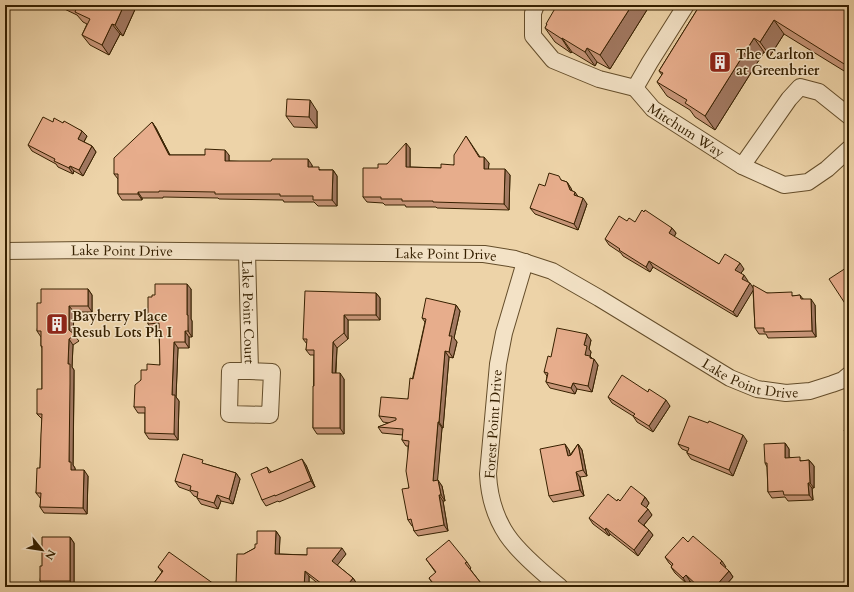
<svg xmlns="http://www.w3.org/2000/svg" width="854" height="592" font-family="Cardo,serif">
<rect width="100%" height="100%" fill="#edd3a8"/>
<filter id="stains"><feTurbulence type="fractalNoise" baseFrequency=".005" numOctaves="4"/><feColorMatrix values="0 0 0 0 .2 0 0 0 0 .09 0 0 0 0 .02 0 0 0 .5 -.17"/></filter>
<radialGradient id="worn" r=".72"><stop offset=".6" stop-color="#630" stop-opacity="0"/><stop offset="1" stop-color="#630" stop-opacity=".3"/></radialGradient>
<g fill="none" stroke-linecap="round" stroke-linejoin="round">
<g stroke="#644d2a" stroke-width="18">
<g id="street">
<path d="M536 5 533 13V36L553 60 599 79 635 88"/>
<path id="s1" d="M635 88 653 109 742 166 784 185 808 182 827 169 849 149"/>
<path d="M635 88 650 62 686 5"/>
<path d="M742 166 789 99 800 87 819 92 849 116"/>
<path id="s2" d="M5 251 87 250 484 254 515 259 552 271 599 298 730 378 757 389 786 393 810 391 832 384 843 380 849 375"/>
<path id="s3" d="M247 252 250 371H230L229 414 270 415 272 372 250 371"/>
<path d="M525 262 504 333 498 364 488 474C489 495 495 517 507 535 519 553 543 573 560 587"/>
</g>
</g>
<use href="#street" stroke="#f3e2c6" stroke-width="16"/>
</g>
<g fill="#c79578" stroke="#362000">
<path d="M56 5H137L123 36 120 34 109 55 90 45 82 35 87 24 83 22 77 15Z"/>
<path d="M650 5 610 69 597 62 595 66 572 52 571 53 555 42 545 28 547 25 546 24Z"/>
<path d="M700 5H849V74L784 34 770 56 764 52 715 130 695 117 690 110 667 96 657 82 662 75 659 71Z"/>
<path d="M317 111V128L294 127 286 116Z"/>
<path d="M152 122 156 128 170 155H229V161L312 165V167L321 170H333L337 176V206H318L314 202H284L283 200 219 199 218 198 163 197V198H142V200H122L118 194V179L114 174Z"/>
<path d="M63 123 82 131 87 136 84 142 92 146 96 152 83 176 74 171 73 174 58 167 56 164 32 151 28 145Z"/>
<path d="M466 136 480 157 489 163 488 169 510 175 509 210 437 208 436 207H406L405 205H385L383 203 367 202 363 197 378 168 387 164 410 148V167L441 168 454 165Z"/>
<path d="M561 180 567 182 572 191 587 204 578 230 535 214 530 208Z"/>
<path d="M627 221 672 228 676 233 674 237 719 264 744 269 741 273 753 288 767 293 794 296 800 295 803 299 815 305 816 337 768 338 766 334H759L755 328 753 290 737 317 653 267 650 272 623 256 621 253 609 245 605 239Z"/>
<path d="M88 289 92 295V312H74L73 334 79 341 73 345 72 367 74 370V389L73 465 75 468V470L88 476 87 514 44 513 40 507 41 499 36 493 40 468 42 419 37 414 42 389V348L41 346V337L37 331 41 303Z"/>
<path d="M191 289V319L192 321V337H189V348H178L176 397 179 401 178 440 149 439 145 433V413H138L134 407 141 380 147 370 160 365 159 329H152L148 324 152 297Z"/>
<path d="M376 293 380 298V320H348V339L337 348 336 373 344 379V434H317L313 428 314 355H310L306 350 307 344 303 339Z"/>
<path d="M456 305 460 311 454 338 457 342 453 358 449 357 443 428H442L437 480 442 486 445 501H443L448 531 418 536 414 531 413 526H412L408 520 409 488 408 446H406L402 440 403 435 382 433 378 427 389 423 383 422 379 416 408 399 425 322 422 318Z"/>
<path d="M591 340 589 349 591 352 590 356 598 365 592 392 577 389 575 394 550 388 546 382 547 376 544 372Z"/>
<path d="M648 392 670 406 653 432 637 422 633 416 612 403 608 397Z"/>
<path d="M747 441 733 476 691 459 687 453V451L682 449 678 444Z"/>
<path d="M785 443 789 449V457L802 461 809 460 814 466V488H812L813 500 788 501 785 497 772 498 768 492 767 467 765 463Z"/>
<path d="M578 444 582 450 587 476 580 477 584 496 553 502 549 496 569 450 570 455Z"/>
<path d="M205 464 236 473 240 479 233 504 221 501 218 509 201 504 197 498V497L194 496 190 491 179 487 175 481Z"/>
<path d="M306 465 315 487 279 502 278 501 266 506 262 500 267 467 271 472Z"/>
<path d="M645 497 649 503 646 508 652 515 644 525 653 535 638 556 610 534 609 536 593 524 589 518 617 501Z"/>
<path d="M276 531 280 537 279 554 307 555 346 554 337 565 353 578 357 584 355 587H322L309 576V587H237L236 585 244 554 255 548 257 544Z"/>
<path d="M70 537 74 543V587H44L40 581 42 566Z"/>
<path d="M688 542 726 567 725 568 729 571 733 577 724 587H697L690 581 687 584 675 573 671 567 672 566 669 563 665 557Z"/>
<path d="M426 559 467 562 471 568 470 569 484 587H435L429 578 436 573Z"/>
<path d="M158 567 214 584 215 587H157L154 583 162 572Z"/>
</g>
<g fill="#a27962" stroke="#362000">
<path d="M124 5H137L123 36 115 25Z"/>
<path d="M632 5H650L610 69 600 55Z"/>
<path d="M774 20 784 34 770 56 760 42Z"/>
<path d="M112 24 120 34 109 55 102 45Z"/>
<path d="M562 38 572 52 571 53 562 39Z"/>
<path d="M754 38 764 52 715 130 705 116Z"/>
<path d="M587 48 597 62 595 66 585 52Z"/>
<path d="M310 100 317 111V128L309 117Z"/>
<path d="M152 122 156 128 173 161 169 155Z"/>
<path d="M82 131 87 136 82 145 78 139Z"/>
<path d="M406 143 410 148V173L406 167Z"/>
<path d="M92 146 96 152 83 176 79 170Z"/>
<path d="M225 150 229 155V166L225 161Z"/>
<path d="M484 157 489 163 488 174 484 169Z"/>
<path d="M308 159 312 165V173L308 167Z"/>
<path d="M70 166 74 171 73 174 69 168Z"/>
<path d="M505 169 510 175 509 210 504 204Z"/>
<path d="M333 170 337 176V206L332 200Z"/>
<path d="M567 182 571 188 574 196 570 190Z"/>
<path d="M138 192 142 198V200L138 194Z"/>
<path d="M575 192 579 198 574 195Z"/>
<path d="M583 198 587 204 578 230 574 224Z"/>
<path d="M672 228 676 233 673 239 669 233Z"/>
<path d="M649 261 653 267 650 272 646 267Z"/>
<path d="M740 263 744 269 739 276 735 270Z"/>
<path d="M744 275 748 281 747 284 742 279Z"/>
<path d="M750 283 754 289 737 317 733 312Z"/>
<path d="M187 284 191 289V319L192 321V337L188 331 187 315Z"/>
<path d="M88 289 92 295V312L88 306Z"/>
<path d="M376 293 380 298V320L376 315Z"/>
<path d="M811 299 815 305 816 337 812 331Z"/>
<path d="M456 305 460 311 454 338 457 342 453 358 449 352V336Z"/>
<path d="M69 306 74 312 73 336 69 330Z"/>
<path d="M344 315 348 320V339L344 333Z"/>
<path d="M185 331 189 337V348L185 342Z"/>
<path d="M587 334 591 340 589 349 591 352 589 361 585 355 584 345Z"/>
<path d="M69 339 73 345 72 367 74 370 73 465 75 468V476L71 470 69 462 68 364Z"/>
<path d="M174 342 178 348 176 397 179 401 178 440 174 434 172 395Z"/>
<path d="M333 342 337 348 335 379 332 373Z"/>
<path d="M445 351 449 357 443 428 439 422Z"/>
<path d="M590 356 594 361V359L598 365 592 392 588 386Z"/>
<path d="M340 373 344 379V434L340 428Z"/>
<path d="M573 383 577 389 575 394 571 388Z"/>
<path d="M666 400 670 406 653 432 649 426Z"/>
<path d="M438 422 442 428 437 487 433 481Z"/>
<path d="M743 435 747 441 733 476 729 470Z"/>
<path d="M785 443 789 449V463L785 458Z"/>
<path d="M565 444 569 450 572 461 568 456Z"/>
<path d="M578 444 582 450 587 476 583 470Z"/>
<path d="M302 459 306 465 315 487 311 481Z"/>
<path d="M809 460 814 466V488L810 483Z"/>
<path d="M84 470 88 476 87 514 83 508Z"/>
<path d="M576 472 580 477 584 496 580 490Z"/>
<path d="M236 473 240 479 233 504 229 499Z"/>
<path d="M438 480 442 486 445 501 441 495Z"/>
<path d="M808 483 812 488 813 500 809 495Z"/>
<path d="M217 495 221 501 218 509 214 503Z"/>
<path d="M439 495 443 501 448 531 444 525Z"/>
<path d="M645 497 649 503 645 510 641 504Z"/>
<path d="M648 509 652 515 642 527 638 521Z"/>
<path d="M606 528 610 534 609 536 605 530Z"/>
<path d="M649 530 653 535 638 556 634 550Z"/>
<path d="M276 531 280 537 279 560 275 554Z"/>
<path d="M70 537 74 543V587L70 581Z"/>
<path d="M342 548 346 554 336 567 332 561Z"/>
<path d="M722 561 726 567 724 569 720 563Z"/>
<path d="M305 571 309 576V587H304Z"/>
<path d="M729 571 733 577 724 587H715Z"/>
<path d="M686 575 690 581 687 584 683 578Z"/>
<path d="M353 578 357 584 355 587H346Z"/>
</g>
<g fill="#e7ad8c" stroke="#362000">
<path d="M72 5H124L115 25 112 24 102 45 82 35 90 19 75 12 77 7Z"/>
<path d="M557 5H632L600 55 587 48 585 52 562 38V39L545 28 547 24H546Z"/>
<path d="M700 5H849V67L774 20 760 42 754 38 705 116 685 103 687 100 657 82 663 73 659 71Z"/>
<path d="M287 99 310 100 309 117 286 116Z"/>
<path d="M43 117 53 122 54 118 63 123 64 121 82 131 78 139 92 146 79 170 70 166 69 168 54 161 55 159 28 145Z"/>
<path d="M152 122 169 155H205V149L225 150V161H271L272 159H308V167H319V170H333L332 200H313V196H280V194H215V192L159 191V192H138V194H118V174H114V158Z"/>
<path d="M466 136 479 157H484V169H505L504 204 433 202V201H402V199H381V197H363V168H378V164H387L406 143V167L441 168V164L454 165V155Z"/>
<path d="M549 173 559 176 561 180 567 182 570 190 575 192 574 195 583 198 574 224 530 208 539 184 545 186Z"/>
<path d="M642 210 644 212 645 210 672 228 669 233 719 264 725 254 740 263 735 270 744 275 742 279 750 283 733 312 649 261 646 267 619 250 620 249 605 239 619 216 627 221 629 218 635 222Z"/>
<path d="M849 266V307L848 308 829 279Z"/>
<path d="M155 284H187V315H188V331H185V342H174L172 395H175L174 434 145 433V407H134L135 385 141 380V370H147V364L160 365 159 323 148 324V297H152V295H155Z"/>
<path d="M753 285 767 293 792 292V296L800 295 801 299H811L812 331 764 332V328H755Z"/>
<path d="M41 289H88V306H69V330L75 335 69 339 68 364H70V384L69 462H71V470H84L83 508 40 507 41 493H36L37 468H40L41 434 42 414H37V389H42V346H41V331H37V303H41Z"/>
<path d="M305 291 376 293V315H344V333L333 342 332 373H340V428H313V386H314V350H306L307 339H303Z"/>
<path d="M426 298 456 305 449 336H452L449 352 445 351 439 422H438L433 481 438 480 441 495H439L444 525 414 531 411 519 408 520 402 489 409 488 406 471 409 441 402 440 403 429 378 427 396 420V418L379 416 381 397 408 399 410 378 413 379 426 319 422 318Z"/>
<path d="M557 328 587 334 584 345 587 346 585 355 590 356V358L594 359 588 386 573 383 571 388 546 382 548 373 544 372 548 356 551 357Z"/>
<path d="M622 375 648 392 649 389 666 400 649 426 633 416 635 414 608 397Z"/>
<path d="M689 416 708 423 709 421 743 435 729 470 687 453 689 448 678 444Z"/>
<path d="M849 427V439L844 430Z"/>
<path d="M785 443V458L800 457V461L809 460 810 483H808L809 495H784L783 491 768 492 767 463H765L764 444Z"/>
<path d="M565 444 568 456 571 455 578 444 583 470 576 472 580 490 549 496 540 449Z"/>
<path d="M183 454 203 460 202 463 236 473 229 499 217 495 214 503 197 498 198 492 190 490 191 486 175 481Z"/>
<path d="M302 459 311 481 275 496V495L262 500 251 474 267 467 269 473Z"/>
<path d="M631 486 645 497 641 504 648 509 638 521 649 530 634 550 606 528 605 530 589 518 608 494 617 501 618 499 620 501Z"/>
<path d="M257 531H276L275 554 307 555V548H342L332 561 353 578 346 587H326L305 571 304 587H281V586L236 585 237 554H244L255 548V544H257Z"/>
<path d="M693 536 722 561 720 563 729 571 715 587H699L686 575 683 578 671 567 673 564 665 557 683 537 688 542Z"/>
<path d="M42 537H70V581H40V566H42Z"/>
<path d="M449 540 467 562 465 563 484 587H436L429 578 436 572 426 559Z"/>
<path d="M169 552 214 584H186L191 587H161L156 583H154L163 571 158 567Z"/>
</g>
<defs>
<g id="building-square" transform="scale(1.15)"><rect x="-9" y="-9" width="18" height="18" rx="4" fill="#8f2418" stroke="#f3e2c6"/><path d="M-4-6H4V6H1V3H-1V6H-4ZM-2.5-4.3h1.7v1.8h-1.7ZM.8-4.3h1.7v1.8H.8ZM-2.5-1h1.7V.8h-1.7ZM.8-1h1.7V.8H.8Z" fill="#fff"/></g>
</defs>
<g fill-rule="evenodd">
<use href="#building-square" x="720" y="62"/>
<use href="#building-square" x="57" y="324"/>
</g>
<g text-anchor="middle" stroke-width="3" stroke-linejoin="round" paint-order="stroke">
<g font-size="14" font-weight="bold" fill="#362000" stroke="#f3e2c6" text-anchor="start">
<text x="736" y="59">The Carlton<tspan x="736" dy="16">at Greenbrier</tspan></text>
<text x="72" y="321">Bayberry Place<tspan x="72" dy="16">Resub Lots Ph I</tspan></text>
</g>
<g font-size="14" fill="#362000" stroke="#f3e2c6">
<text dy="5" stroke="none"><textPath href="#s1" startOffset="67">Mitchum Way</textPath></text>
<text dy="5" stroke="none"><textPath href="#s2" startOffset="117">Lake Point Drive</textPath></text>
<text dy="5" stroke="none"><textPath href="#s2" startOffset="441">Lake Point Drive</textPath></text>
<text dy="5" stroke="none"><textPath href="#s3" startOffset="60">Lake Point Court</textPath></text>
<text dy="5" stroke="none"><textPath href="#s2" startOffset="777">Lake Point Drive</textPath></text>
<text transform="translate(493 424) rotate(-86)" y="5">Forest Point Drive</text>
</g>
</g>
<rect width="854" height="592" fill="none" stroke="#edd3a8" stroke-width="20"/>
<rect x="6" y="6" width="842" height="580" fill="none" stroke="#362000" stroke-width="2"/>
<rect x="10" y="10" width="834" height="572" fill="none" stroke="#362000"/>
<g transform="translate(42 550) rotate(120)" stroke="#f3e2c6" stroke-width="3" paint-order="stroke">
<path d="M0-3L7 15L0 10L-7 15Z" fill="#362000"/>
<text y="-6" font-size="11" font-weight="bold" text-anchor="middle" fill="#362000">N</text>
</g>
<rect width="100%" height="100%" filter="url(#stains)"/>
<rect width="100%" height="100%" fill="url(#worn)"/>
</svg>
